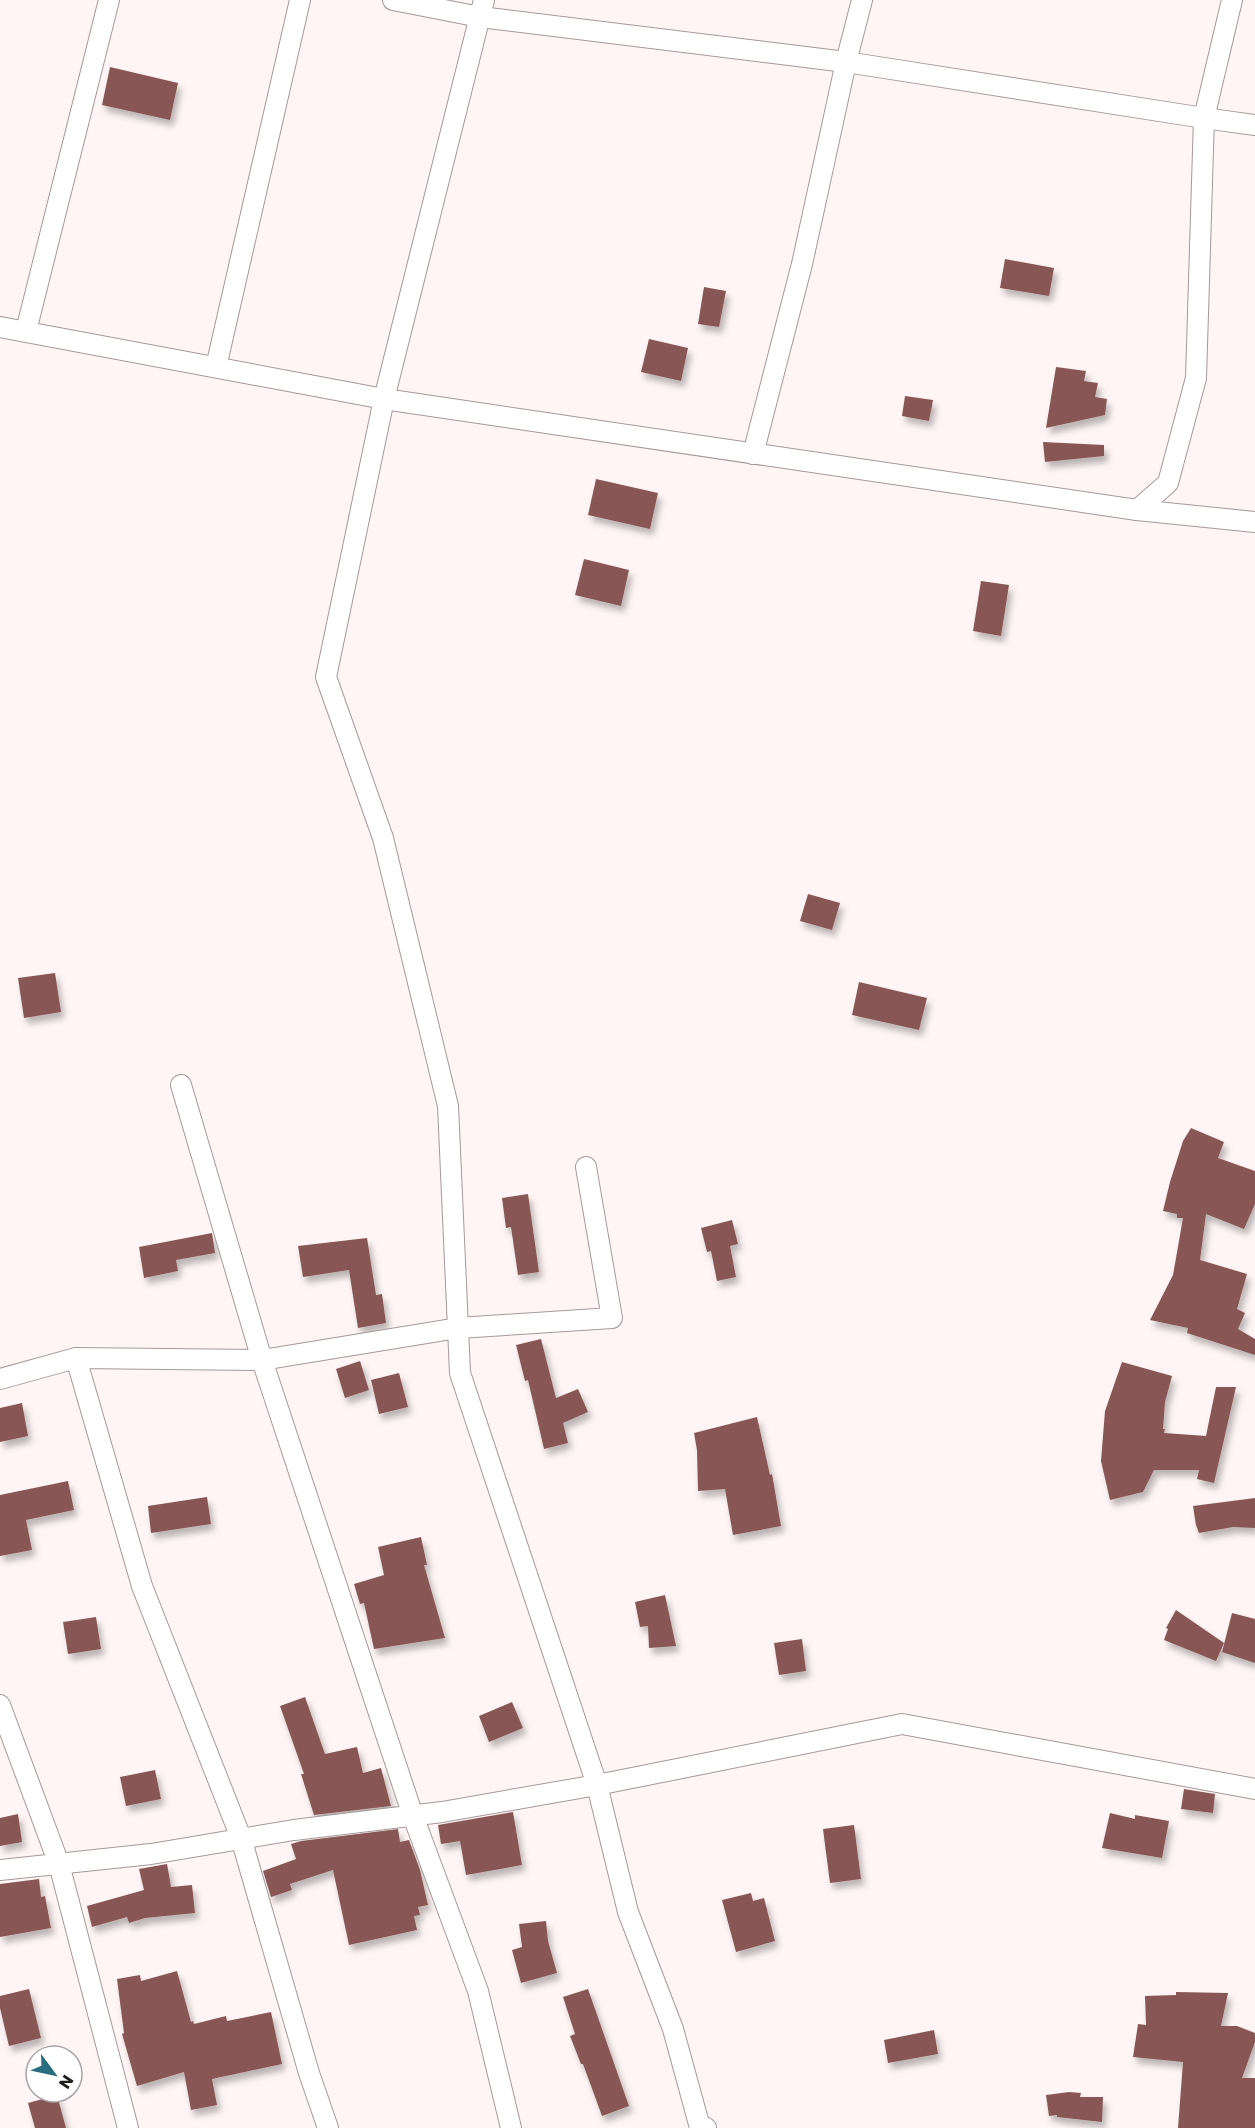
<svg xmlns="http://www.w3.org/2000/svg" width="1255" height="2128" font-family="Poppins,sans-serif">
<defs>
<filter id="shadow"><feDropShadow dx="3.5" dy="6" stdDeviation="3" flood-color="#0004"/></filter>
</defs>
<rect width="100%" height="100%" fill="#fef5f4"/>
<g fill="#885754" filter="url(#shadow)">
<path d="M110 67 178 83 170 120 102 105Z"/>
<path d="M1005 259 1054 268 1049 296 1000 288Z"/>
<path d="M704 287 726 291 719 327 698 324Z"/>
<path d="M649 339 688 348 681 381 641 372Z"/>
<path d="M1056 367 1086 371 1084 381 1098 383 1095 397 1107 399 1105 415 1046 428Z"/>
<path d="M905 396 933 400 929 421 902 416Z"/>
<path d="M1043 442 1104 445V456L1045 462Z"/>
<path d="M596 479 658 493 650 529 588 515Z"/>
<path d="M584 559 629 570 621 606 575 595Z"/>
<path d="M981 581 1009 585 1001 636 973 631Z"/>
<path d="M808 894 840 903 832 930 800 921Z"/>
<path d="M55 973 61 1012 24 1018 18 978Z"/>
<path d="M859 982 927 998 919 1030 852 1015Z"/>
<path d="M1191 1128 1224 1142 1218 1158 1255 1171V1204L1244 1229 1206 1214 1200 1260 1247 1274 1237 1309 1245 1313 1238 1329 1255 1339V1355L1187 1333 1188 1328 1150 1320 1173 1275 1183 1218H1177V1214L1163 1211 1170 1182 1183 1141Z"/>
<path d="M528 1194 539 1272 518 1275 511 1227 506 1228 502 1198Z"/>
<path d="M732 1220 738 1244 730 1246 736 1277 717 1281 711 1251 707 1252 701 1228Z"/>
<path d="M212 1233 215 1253 176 1260 178 1271 144 1278 139 1247Z"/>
<path d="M367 1238 376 1295 382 1294 386 1323 358 1328 349 1270 303 1277 298 1246Z"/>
<path d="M541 1339 556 1398 578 1389 588 1412 563 1423 568 1443 544 1449 528 1380 525 1381 516 1345Z"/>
<path d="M360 1361 369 1390 345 1398 336 1369Z"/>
<path d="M1122 1362 1172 1376 1165 1402 1163 1429H1165L1164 1433 1206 1436 1216 1387H1236L1214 1483 1197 1479 1199 1470H1154L1143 1492 1110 1500 1101 1461 1105 1411Z"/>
<path d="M399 1373 408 1407 379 1414 371 1380Z"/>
<path d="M22 1403 28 1436 0 1442V1408Z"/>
<path d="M757 1417 770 1475 772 1474 781 1526 733 1535 725 1489 698 1491 697 1450 694 1433Z"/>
<path d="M68 1481 74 1510 26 1520 32 1550 0 1556V1495Z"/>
<path d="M207 1497 211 1524 151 1533 148 1506Z"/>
<path d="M1255 1498V1528L1233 1527 1199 1533 1196 1525 1193 1506Z"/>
<path d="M421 1537 427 1565H424L445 1638 374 1649 364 1603 360 1604 354 1584 384 1575 378 1547Z"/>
<path d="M665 1595 676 1646 649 1648 648 1626 640 1627 635 1602Z"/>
<path d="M1176 1610 1224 1643 1216 1661 1164 1640 1168 1629 1166 1628Z"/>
<path d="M1232 1613 1255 1619V1663L1222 1652Z"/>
<path d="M96 1617 101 1649 68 1654 63 1622Z"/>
<path d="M802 1639 806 1671 779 1675 774 1643Z"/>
<path d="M305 1697 325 1754 357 1747 363 1773 381 1768 391 1806 314 1815 301 1774H304L280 1706Z"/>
<path d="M512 1702 523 1728 489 1742 479 1716Z"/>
<path d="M155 1770 161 1799 126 1806 120 1777Z"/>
<path d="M1184 1789 1215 1794 1213 1813 1181 1809Z"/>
<path d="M513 1812 522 1865 466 1875 460 1841 441 1844 438 1825Z"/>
<path d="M1110 1813 1135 1819V1815L1169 1821 1162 1858 1102 1848Z"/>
<path d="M18 1814 22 1842 0 1846V1818Z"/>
<path d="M854 1825 861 1879 830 1883 823 1829Z"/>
<path d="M398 1829 400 1842 409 1840 420 1870 428 1905 418 1907 420 1915 414 1916 417 1930 349 1945 333 1870 290 1884 292 1890 271 1897 263 1871 296 1859 291 1844 301 1841Z"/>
<path d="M167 1864 171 1887 192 1885 195 1913 145 1918 129 1923 127 1917 92 1927 87 1906 144 1890 139 1869Z"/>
<path d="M39 1879 41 1897 45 1896 51 1928 0 1937V1884Z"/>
<path d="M751 1893 753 1901 764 1898 775 1941 736 1952 722 1900Z"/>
<path d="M546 1921 548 1941 557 1973 521 1983 512 1950 522 1947 519 1924Z"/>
<path d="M177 1971 191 2022 193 2021 194 2024 226 2016 227 2021 271 2012 282 2064 212 2079 217 2105 191 2110 184 2072 137 2086 122 2034 124 2033 117 1979 140 1975 141 1981Z"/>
<path d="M29 1989 41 2038 9 2046 0 2008V1996Z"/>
<path d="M588 1989 629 2106 602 2116 583 2064H581L570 2036 575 2034 563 1997Z"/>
<path d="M1176 1992 1228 1993 1221 2026H1237L1255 2033V2042L1242 2078H1255V2128H1178L1183 2062 1133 2057 1138 2024 1146 2025 1145 1996 1176 1995Z"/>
<path d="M934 2030 938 2054 888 2063 884 2040Z"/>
<path d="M1069 2092 1081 2093 1080 2097H1103L1102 2122 1057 2117V2115L1049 2116 1046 2095Z"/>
<path d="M57 2095 66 2128H35L28 2103Z"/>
</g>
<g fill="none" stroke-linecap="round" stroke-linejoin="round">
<g stroke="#a49998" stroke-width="22">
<g id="street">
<path d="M393 0 480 17 846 62 1204 118 1255 125"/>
<path d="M484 0 384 399 326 677 383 838 448 1106 460 1373 597 1785 902 1724 1255 1789"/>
<path d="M0 327 384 399 1137 510 1255 522"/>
<path d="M26 331 109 0"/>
<path d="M216 367 300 0"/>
<path d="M753 454 802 264 846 62 862 0"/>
<path d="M1137 510 1168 483 1196 378 1204 118 1232 0"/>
<path d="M181 1085 262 1360 413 1816 478 1991 511 2128"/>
<path d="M76 1358 142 1586 241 1838 309 2073 328 2128"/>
<path d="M0 1379 76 1358 262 1360 458 1328 612 1318 586 1167"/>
<path d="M0 1705 59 1864 128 2128"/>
<path d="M0 1870 151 1854 294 1830 442 1812 597 1785 628 1912 673 2029 699 2124 706 2128"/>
</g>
</g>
<use href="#street" stroke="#fff" stroke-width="20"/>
</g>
<g transform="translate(54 2074) rotate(123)"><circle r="28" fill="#ffffff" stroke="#a7a5a5" stroke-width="1.5"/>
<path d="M0-4.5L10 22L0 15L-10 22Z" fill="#296e7e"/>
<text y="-9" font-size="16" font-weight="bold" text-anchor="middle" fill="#221d1d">N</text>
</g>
</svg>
